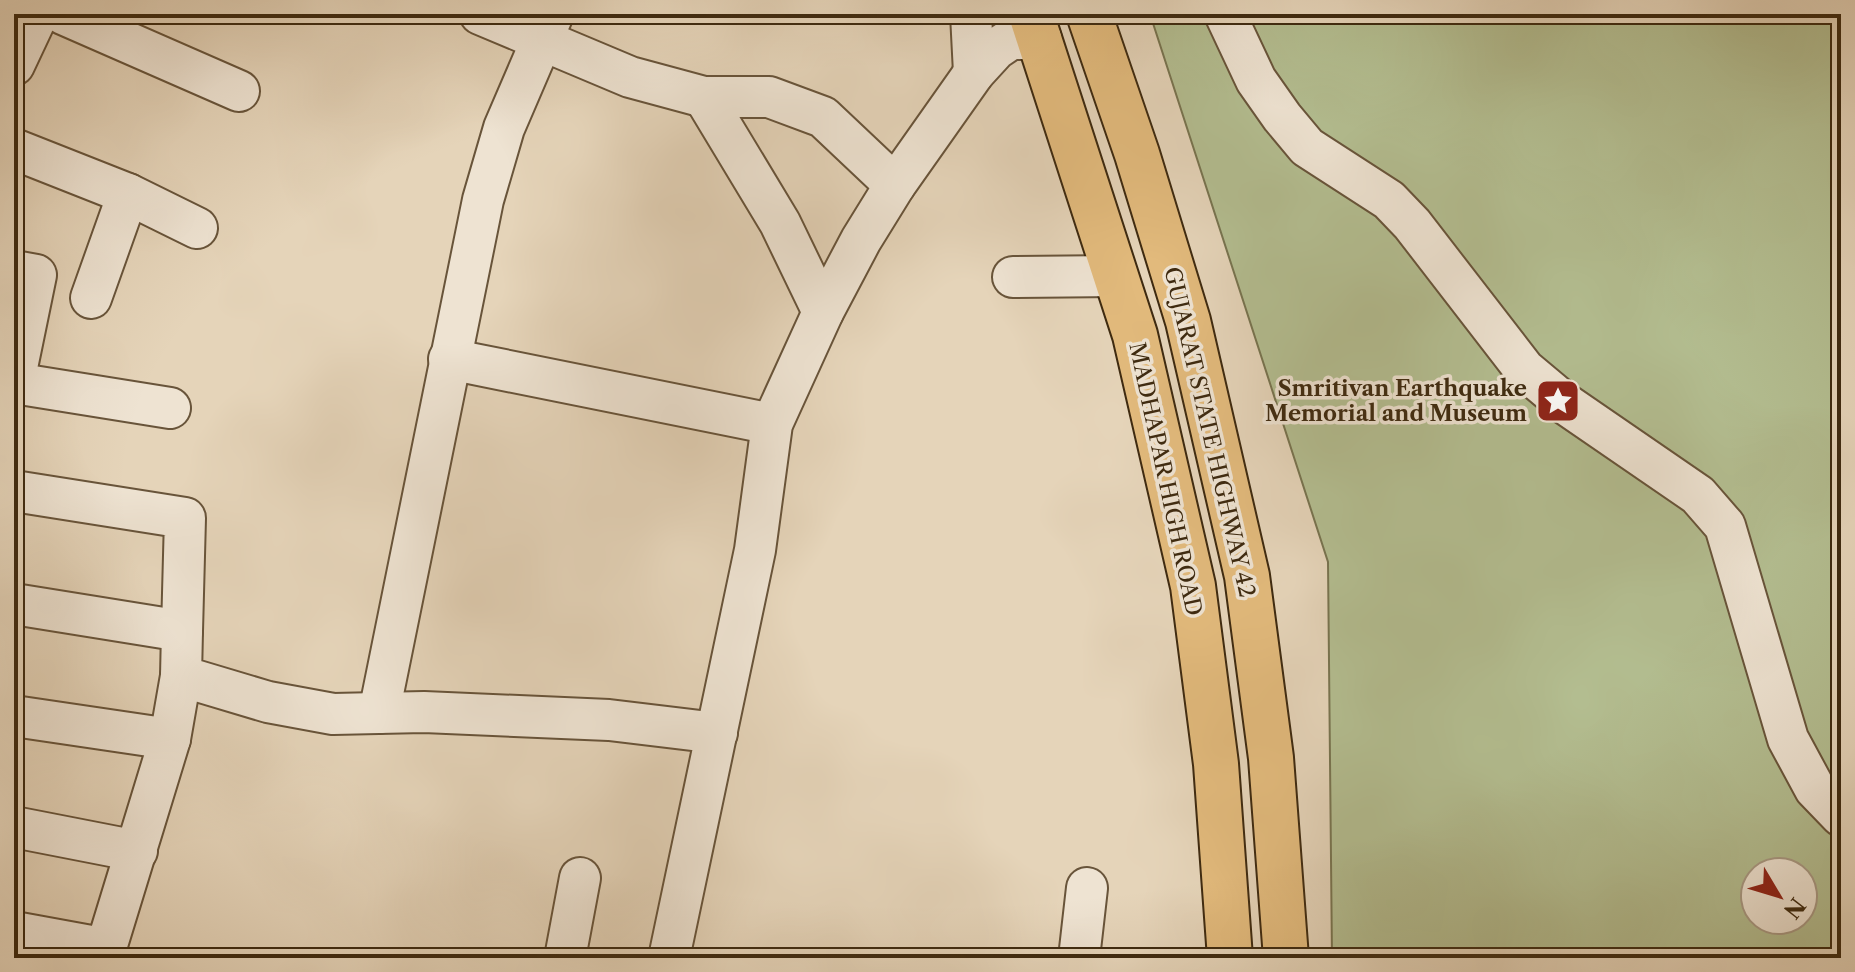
<svg xmlns="http://www.w3.org/2000/svg" width="1855" height="972" font-family="'Libre Caslon Text',serif">
<rect width="100%" height="100%" fill="#e5d4b9"/>
<filter id="stains"><feTurbulence type="fractalNoise" baseFrequency=".0025" numOctaves="4"/><feColorMatrix values="0 0 0 0 .2 0 0 0 0 .09 0 0 0 0 .02 0 0 0 .5 -.17"/></filter>
<radialGradient id="worn" r=".72"><stop offset=".6" stop-color="#630" stop-opacity="0"/><stop offset="1" stop-color="#630" stop-opacity=".3"/></radialGradient>
<path fill="#b3bd90" stroke="#787450" stroke-width="2" fill-rule="evenodd" d="M1150 14H1841V958H1332L1328 562ZM1755 872H1803V920H1755Z"/>
<g fill="none" stroke-linecap="round" stroke-linejoin="round">
<g stroke="#68543a" stroke-width="44">
<g id="minor">
<path d="M63 14 239 91"/>
<path d="M480 14 630 77 704 97H769L823 117 895 185"/>
<path d="M971 14 974 73"/>
<path d="M1225 14 1256 80 1282 117 1307 147 1389 200 1412 224 1524 369 1567 405 1698 495 1725 526 1788 739 1815 789 1841 816"/>
<path d="M14 65 38 14"/>
<path d="M704 97 780 223 823 312"/>
<path d="M14 149 128 194 197 228"/>
<path d="M14 271 36 275 14 382"/>
<path d="M1013 277 1117 276"/>
<path d="M91 298 128 194"/>
<path d="M449 359 772 424"/>
<path d="M14 383 170 408"/>
<path d="M14 491 185 518 182 631"/>
<path d="M14 604 182 631 181 676 268 702 333 714 424 712 609 720 717 733"/>
<path d="M379 713 483 200 504 128 553 14"/>
<path d="M14 716 170 739"/>
<path d="M14 827 137 851"/>
<path d="M14 932 107 949"/>
<path d="M103 958 170 739 181 676"/>
<path d="M565 958 580 878"/>
<path d="M669 958 755 550 772 424 823 312 861 240 895 185 974 73 996 49 1011 39H1041"/>
<path d="M1079 958 1087 888"/>
</g>
</g>
<g stroke="#3e2a10" stroke-width="48">
<g id="major">
<path d="M1031 14 1135 335 1193 586 1216 764 1230 958"/>
<path d="M1089 14 1137 154 1188 321 1247 576 1271 758 1286 958"/>
</g>
</g>
<use href="#minor" stroke="#eee3d2" stroke-width="40"/>
<use href="#major" stroke="#e2ba7c" stroke-width="44"/>
</g>
<defs>
<g id="sight-square" transform="scale(2.3)"><rect x="-9" y="-9" width="18" height="18" rx="4" fill="#8f2418" stroke="#eee3d2"/><path d="M0-6L1.8-2.2L6-1.7L2.9 1.2L3.7 5.4L0 3.3L-3.7 5.4L-2.9 1.2L-6-1.7L-1.8-2.2Z" fill="#fff"/></g>
</defs>
<g fill-rule="evenodd">
<use href="#sight-square" x="1558" y="401"/>
</g>
<g text-anchor="middle" stroke-width="7" stroke-linejoin="round" paint-order="stroke">
<g font-size="22" font-weight="bold" fill="#3e2a10" stroke="#eee3d2" text-anchor="end">
<text x="1527" y="396">Smritivan Earthquake<tspan x="1527" dy="25">Memorial and Museum</tspan></text>
</g>
<g font-size="22" fill="#3e2a10" stroke="#eee3d2">
<text transform="translate(1210 432) rotate(77)" y="8">GUJARAT STATE HIGHWAY 42</text>
<text transform="translate(1166 479) rotate(78)" y="8">MADHAPAR HIGH ROAD</text>
</g>
</g>
<rect width="1855" height="972" fill="none" stroke="#e5d4b9" stroke-width="48"/>
<rect x="16" y="16" width="1823" height="940" fill="none" stroke="#3e2a10" stroke-width="4"/>
<rect x="24" y="24" width="1807" height="924" fill="none" stroke="#3e2a10" stroke-width="2"/>
<g transform="translate(1779 896) rotate(128)"><circle r="38" fill="#eee3d2" stroke="#a89984" stroke-width="2"/>
<path d="M0-6L14 30L0 20L-14 30Z" fill="#8f2418"/>
<text y="-12" font-size="22" font-weight="bold" text-anchor="middle" fill="#3e2a10">N</text>
</g>
<rect width="100%" height="100%" filter="url(#stains)"/>
<rect width="100%" height="100%" fill="url(#worn)"/>
</svg>
